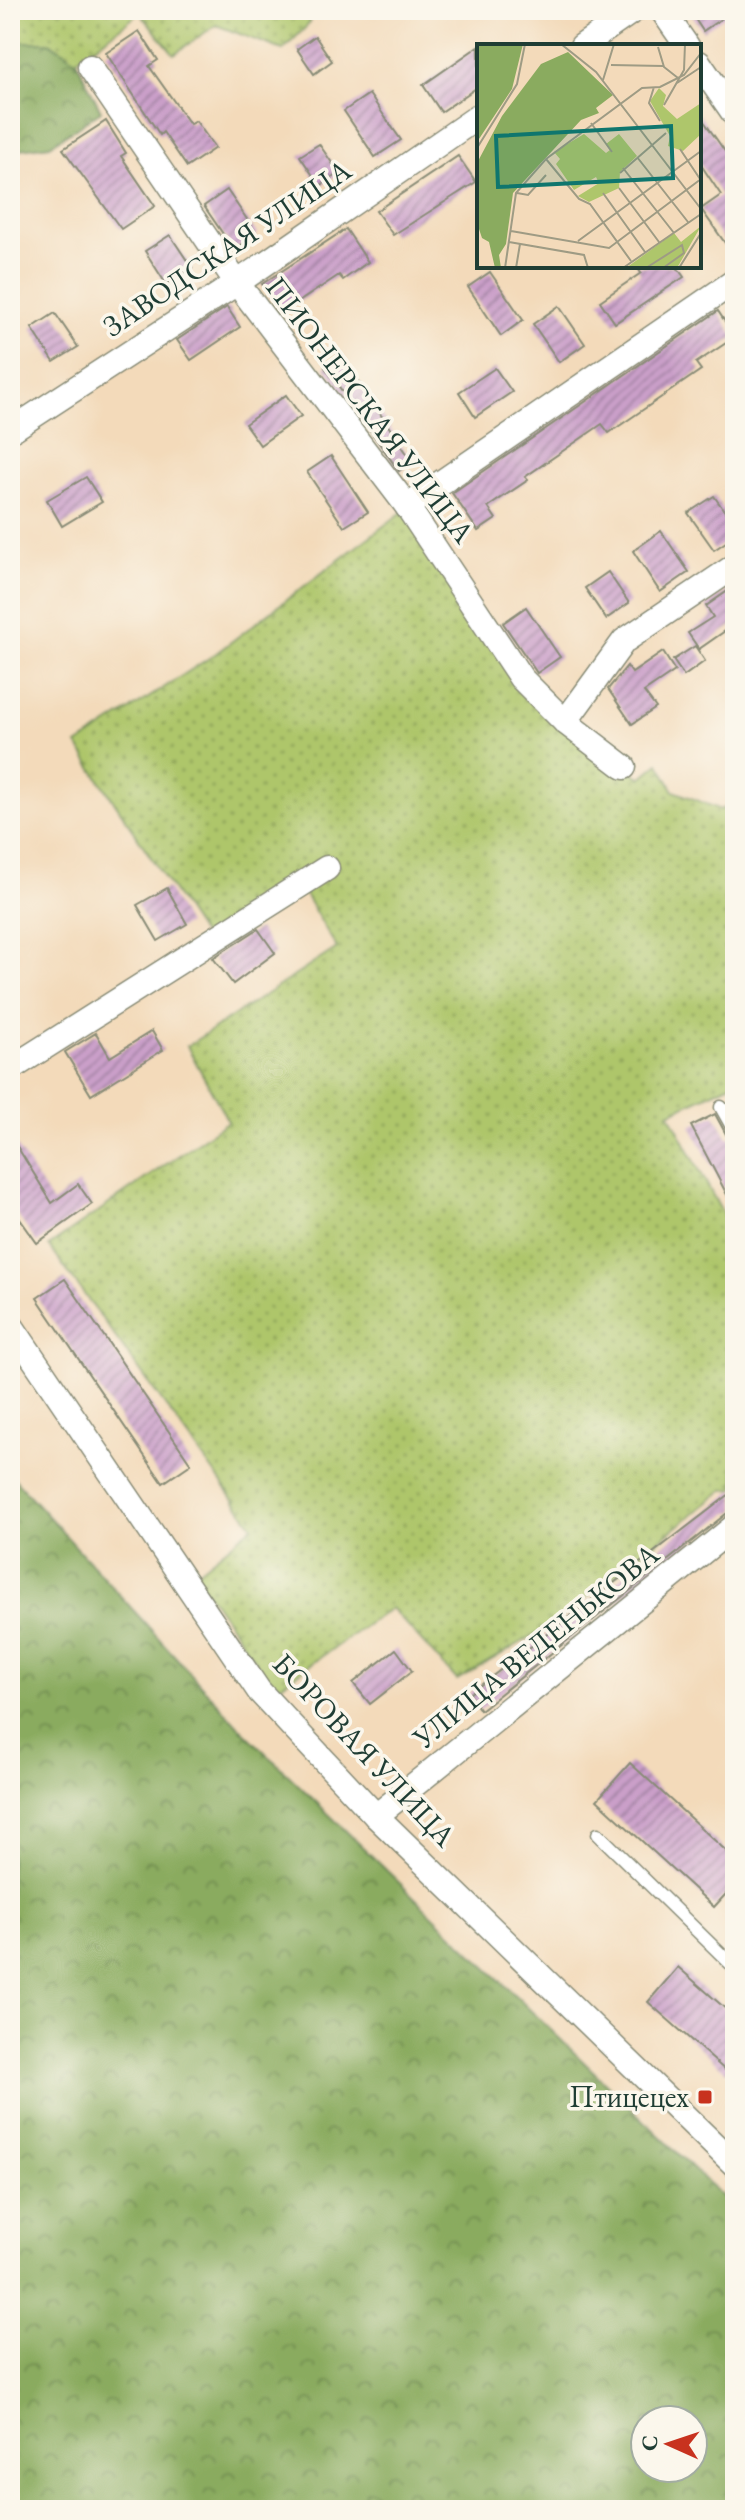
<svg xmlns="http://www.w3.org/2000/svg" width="745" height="2520" font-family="'EB Garamond',serif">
<defs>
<pattern id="grass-dots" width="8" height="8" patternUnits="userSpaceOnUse" patternTransform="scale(2)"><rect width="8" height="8" fill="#aec66b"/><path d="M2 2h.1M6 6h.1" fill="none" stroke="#8da259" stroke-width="1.8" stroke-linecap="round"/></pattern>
<pattern id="forest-crowns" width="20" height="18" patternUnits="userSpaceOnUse" patternTransform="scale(2)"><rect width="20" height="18" fill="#8aab5f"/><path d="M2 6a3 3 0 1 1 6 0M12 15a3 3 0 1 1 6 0" fill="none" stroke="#708c4f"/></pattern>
<pattern id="building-hatch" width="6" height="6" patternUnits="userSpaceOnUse" patternTransform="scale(2)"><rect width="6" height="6" fill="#ca9fc9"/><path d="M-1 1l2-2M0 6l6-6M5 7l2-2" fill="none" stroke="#a383a4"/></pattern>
</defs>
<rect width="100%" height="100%" fill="#fbf7ec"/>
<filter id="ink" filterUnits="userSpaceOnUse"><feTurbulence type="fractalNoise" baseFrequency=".0125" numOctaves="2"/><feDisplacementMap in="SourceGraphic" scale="16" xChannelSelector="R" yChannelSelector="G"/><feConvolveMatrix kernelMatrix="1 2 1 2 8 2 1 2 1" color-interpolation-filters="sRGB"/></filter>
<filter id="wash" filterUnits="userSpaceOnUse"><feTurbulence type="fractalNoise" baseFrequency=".006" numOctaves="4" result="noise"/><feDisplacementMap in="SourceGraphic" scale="32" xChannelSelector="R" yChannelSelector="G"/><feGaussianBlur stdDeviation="1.8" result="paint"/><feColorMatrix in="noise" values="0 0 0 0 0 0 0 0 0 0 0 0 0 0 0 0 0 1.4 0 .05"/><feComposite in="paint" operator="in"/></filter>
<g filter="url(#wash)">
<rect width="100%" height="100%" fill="#f3daba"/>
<g fill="url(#grass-dots)" stroke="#668250" stroke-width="2">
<path d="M10 10H307L310 23 283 50 216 25 174 54 140 13 76 60 49 42 10 45Z"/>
<path d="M405 510 515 679 641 778 659 763 674 791 721 810 735 802V1082L669 1113 735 1237V1489L724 1490 553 1624 457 1680 391 1608 275 1689 194 1574 253 1526 49 1246 228 1121 187 1046 337 948 301 888 204 938 77 745 215 654Z"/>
</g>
<g fill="url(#forest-crowns)" stroke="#54744a" stroke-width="2" fill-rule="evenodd">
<path d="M23 42H49L76 60 101 111 50 145 21 149 10 155V45Z"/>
<path d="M10 1474 239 1727 735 2209V2510H10ZM645 2420H693V2468H645Z"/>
</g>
<g id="blocks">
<g fill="url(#building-hatch)">
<path d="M689 10H734L703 31Z"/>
<path d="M139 31 158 60 149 66 190 124 196 121 215 148 187 167 163 132 160 135 106 53Z"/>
<path d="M315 36 332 61 314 74 297 49Z"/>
<path d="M479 46V86L441 112 423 85Z"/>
<path d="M369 94 401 140 375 157 344 111Z"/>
<path d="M699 114 735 166V257L701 209 721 195 699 162Z"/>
<path d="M106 121 126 153 121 156 155 206 121 229 63 149Z"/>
<path d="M319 144 339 173 320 186 300 156Z"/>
<path d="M458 156 476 182 393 235 376 211Z"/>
<path d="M227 190 257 234 234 250 204 206Z"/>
<path d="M346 229 368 262 343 280 339 275 282 313 262 284Z"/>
<path d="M170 235 192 268 166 284 145 251Z"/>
<path d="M636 266H676L684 277 615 323 600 301 641 273Z"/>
<path d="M490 272 523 320 501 336 468 287Z"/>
<path d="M559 306 585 344 559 362 533 324Z"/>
<path d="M227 307 240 327 191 360 177 340Z"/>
<path d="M718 311 735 337 696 363 701 370 609 433 602 424 525 477 528 480 488 507 496 519 478 531 452 493Z"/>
<path d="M55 313 78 347 54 362 32 328Z"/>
<path d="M341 356 412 461 399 471 325 367Z"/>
<path d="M495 368 512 392 475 417 459 392Z"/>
<path d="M286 395 301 416 260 445 245 424Z"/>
<path d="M331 456 368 512 344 527 307 472Z"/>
<path d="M86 477 102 502 62 526 47 500Z"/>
<path d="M714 496 735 526V536L714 550 688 513Z"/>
<path d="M661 531 689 572 660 592 633 551Z"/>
<path d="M608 572 629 603 606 619 585 588Z"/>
<path d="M735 586V624L699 649 688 633 713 617 706 606Z"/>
<path d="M526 607 560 657 537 673 503 623Z"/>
<path d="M695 646 705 661 684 676 673 660Z"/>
<path d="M663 652 675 671 644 692 656 708 632 724 608 689 627 666 632 673Z"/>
<path d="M167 888 187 924 158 941 137 905Z"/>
<path d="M258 929 275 953 233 984 213 958Z"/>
<path d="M152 1031 163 1050 91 1095 65 1052 96 1033 110 1057Z"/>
<path d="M715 1114 727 1136 735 1141V1210L691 1126Z"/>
<path d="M10 1135 52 1203 78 1184 92 1204 37 1243 10 1205Z"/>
<path d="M65 1279 191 1464 163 1483 37 1298Z"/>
<path d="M735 1490V1511L726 1514 480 1710 469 1694Z"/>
<path d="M396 1649 412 1671 370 1704 353 1683Z"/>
<path d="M630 1763 735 1859V1884L714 1907 597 1800Z"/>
<path d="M678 1967 735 2017V2079L648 2002Z"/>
</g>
</g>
</g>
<g filter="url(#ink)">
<use href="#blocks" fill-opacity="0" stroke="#898c77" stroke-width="2"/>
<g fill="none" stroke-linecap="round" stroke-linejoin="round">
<g stroke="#898c77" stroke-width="15">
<g id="lane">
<path d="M721 1107 735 1132"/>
<path d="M598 1834 735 1968"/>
</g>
</g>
<g stroke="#898c77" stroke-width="27">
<g id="street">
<path d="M662 10 687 46"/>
<path d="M582 46 634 10"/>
<path d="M699 63 735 115"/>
<path d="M90 67 237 283 407 506 521 678 565 722 624 767"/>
<path d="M10 431 237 283 479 116"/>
<path d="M407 506 735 281"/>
<path d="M565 722 624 641 735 566"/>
<path d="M10 1069 327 868"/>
<path d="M10 1324 259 1691 376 1816 735 2165"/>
<path d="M376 1816 735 1526"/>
</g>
</g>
<use href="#lane" stroke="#fff" stroke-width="12"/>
<use href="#street" stroke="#fff" stroke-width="24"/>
</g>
</g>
<rect fill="#c8321e" stroke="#fbf7ec" stroke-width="3" x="697" y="2089" width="16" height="16" rx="4"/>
<g text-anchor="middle" stroke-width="7" stroke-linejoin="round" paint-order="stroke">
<g font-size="30" fill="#1f3d34" stroke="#fbf7ec">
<text transform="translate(227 248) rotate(-34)" y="10">ЗАВОДСКАЯ УЛИЦА</text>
<text transform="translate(370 410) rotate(53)" y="10">ПИОНЕРСКАЯ УЛИЦА</text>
<text transform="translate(536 1646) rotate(-39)" y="10">УЛИЦА ВЕДЕНЬКОВА</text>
<text transform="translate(364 1750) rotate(47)" y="10">БОРОВАЯ УЛИЦА</text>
</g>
<g font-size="30" fill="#1f3d34" stroke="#fbf7ec" text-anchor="end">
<text x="689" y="2107">Птицецех</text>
</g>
</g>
<g transform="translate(477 44)">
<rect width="224" height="224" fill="#f3daba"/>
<path d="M182 44 189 51 186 62 200 75 224 59V90L206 107 191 102 193 92 173 57ZM107 90 129 109 133 106 129 100 142 90 160 112 143 128 142 144 112 158 101 152 122 139 119 133 97 146 79 120 83 115 77 108ZM224 182 200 224H149L197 189 204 198Z" fill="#aec66b"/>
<path d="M0 0H46L35 45 0 98ZM91 8 136 51 119 64 122 69 104 76 36 149 29 200 22 211 24 224H18L12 198 5 194 0 179V119L25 72 64 20Z" fill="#8aab5f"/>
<path fill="none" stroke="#9e9b84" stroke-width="2" d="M84 0 119 28 224 165M181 3 187 23 201 34M134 21 186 22M126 36 137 0M200 39 224 23M177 43 172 59 183 77M187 61 207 26 208 0M114 79 135 108M0 104 40 40 48 0M203 105 223 135M160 113 211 178M69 115 102 155 113 160 154 217M146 124 197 189M143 129 189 89M142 144 182 198M40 149 51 151 69 131M126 149 168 208M34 187 132 204 224 135M101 197 224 107M32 198 107 211 111 224M28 224 39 149 69 115 165 44 183 43 207 31 224 9M39 224 43 200M146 224 224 170M169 224 205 201 207 209 186 224M202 224 224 189"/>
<path fill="#0f766e" fill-opacity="0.15" stroke="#0f766e" stroke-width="4" d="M194 82 196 134 21 143 19 92Z"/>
<rect width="224" height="224" fill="none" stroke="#1f3d34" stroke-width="4"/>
</g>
<rect width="745" height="2520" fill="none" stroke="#fbf7ec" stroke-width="40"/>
<g transform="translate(669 2444) rotate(273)"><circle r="38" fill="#fbf7ec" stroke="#a3ada2" stroke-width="2"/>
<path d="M0-6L14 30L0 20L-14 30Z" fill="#c8321e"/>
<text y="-12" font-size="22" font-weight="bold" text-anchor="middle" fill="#1f3d34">С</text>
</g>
</svg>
